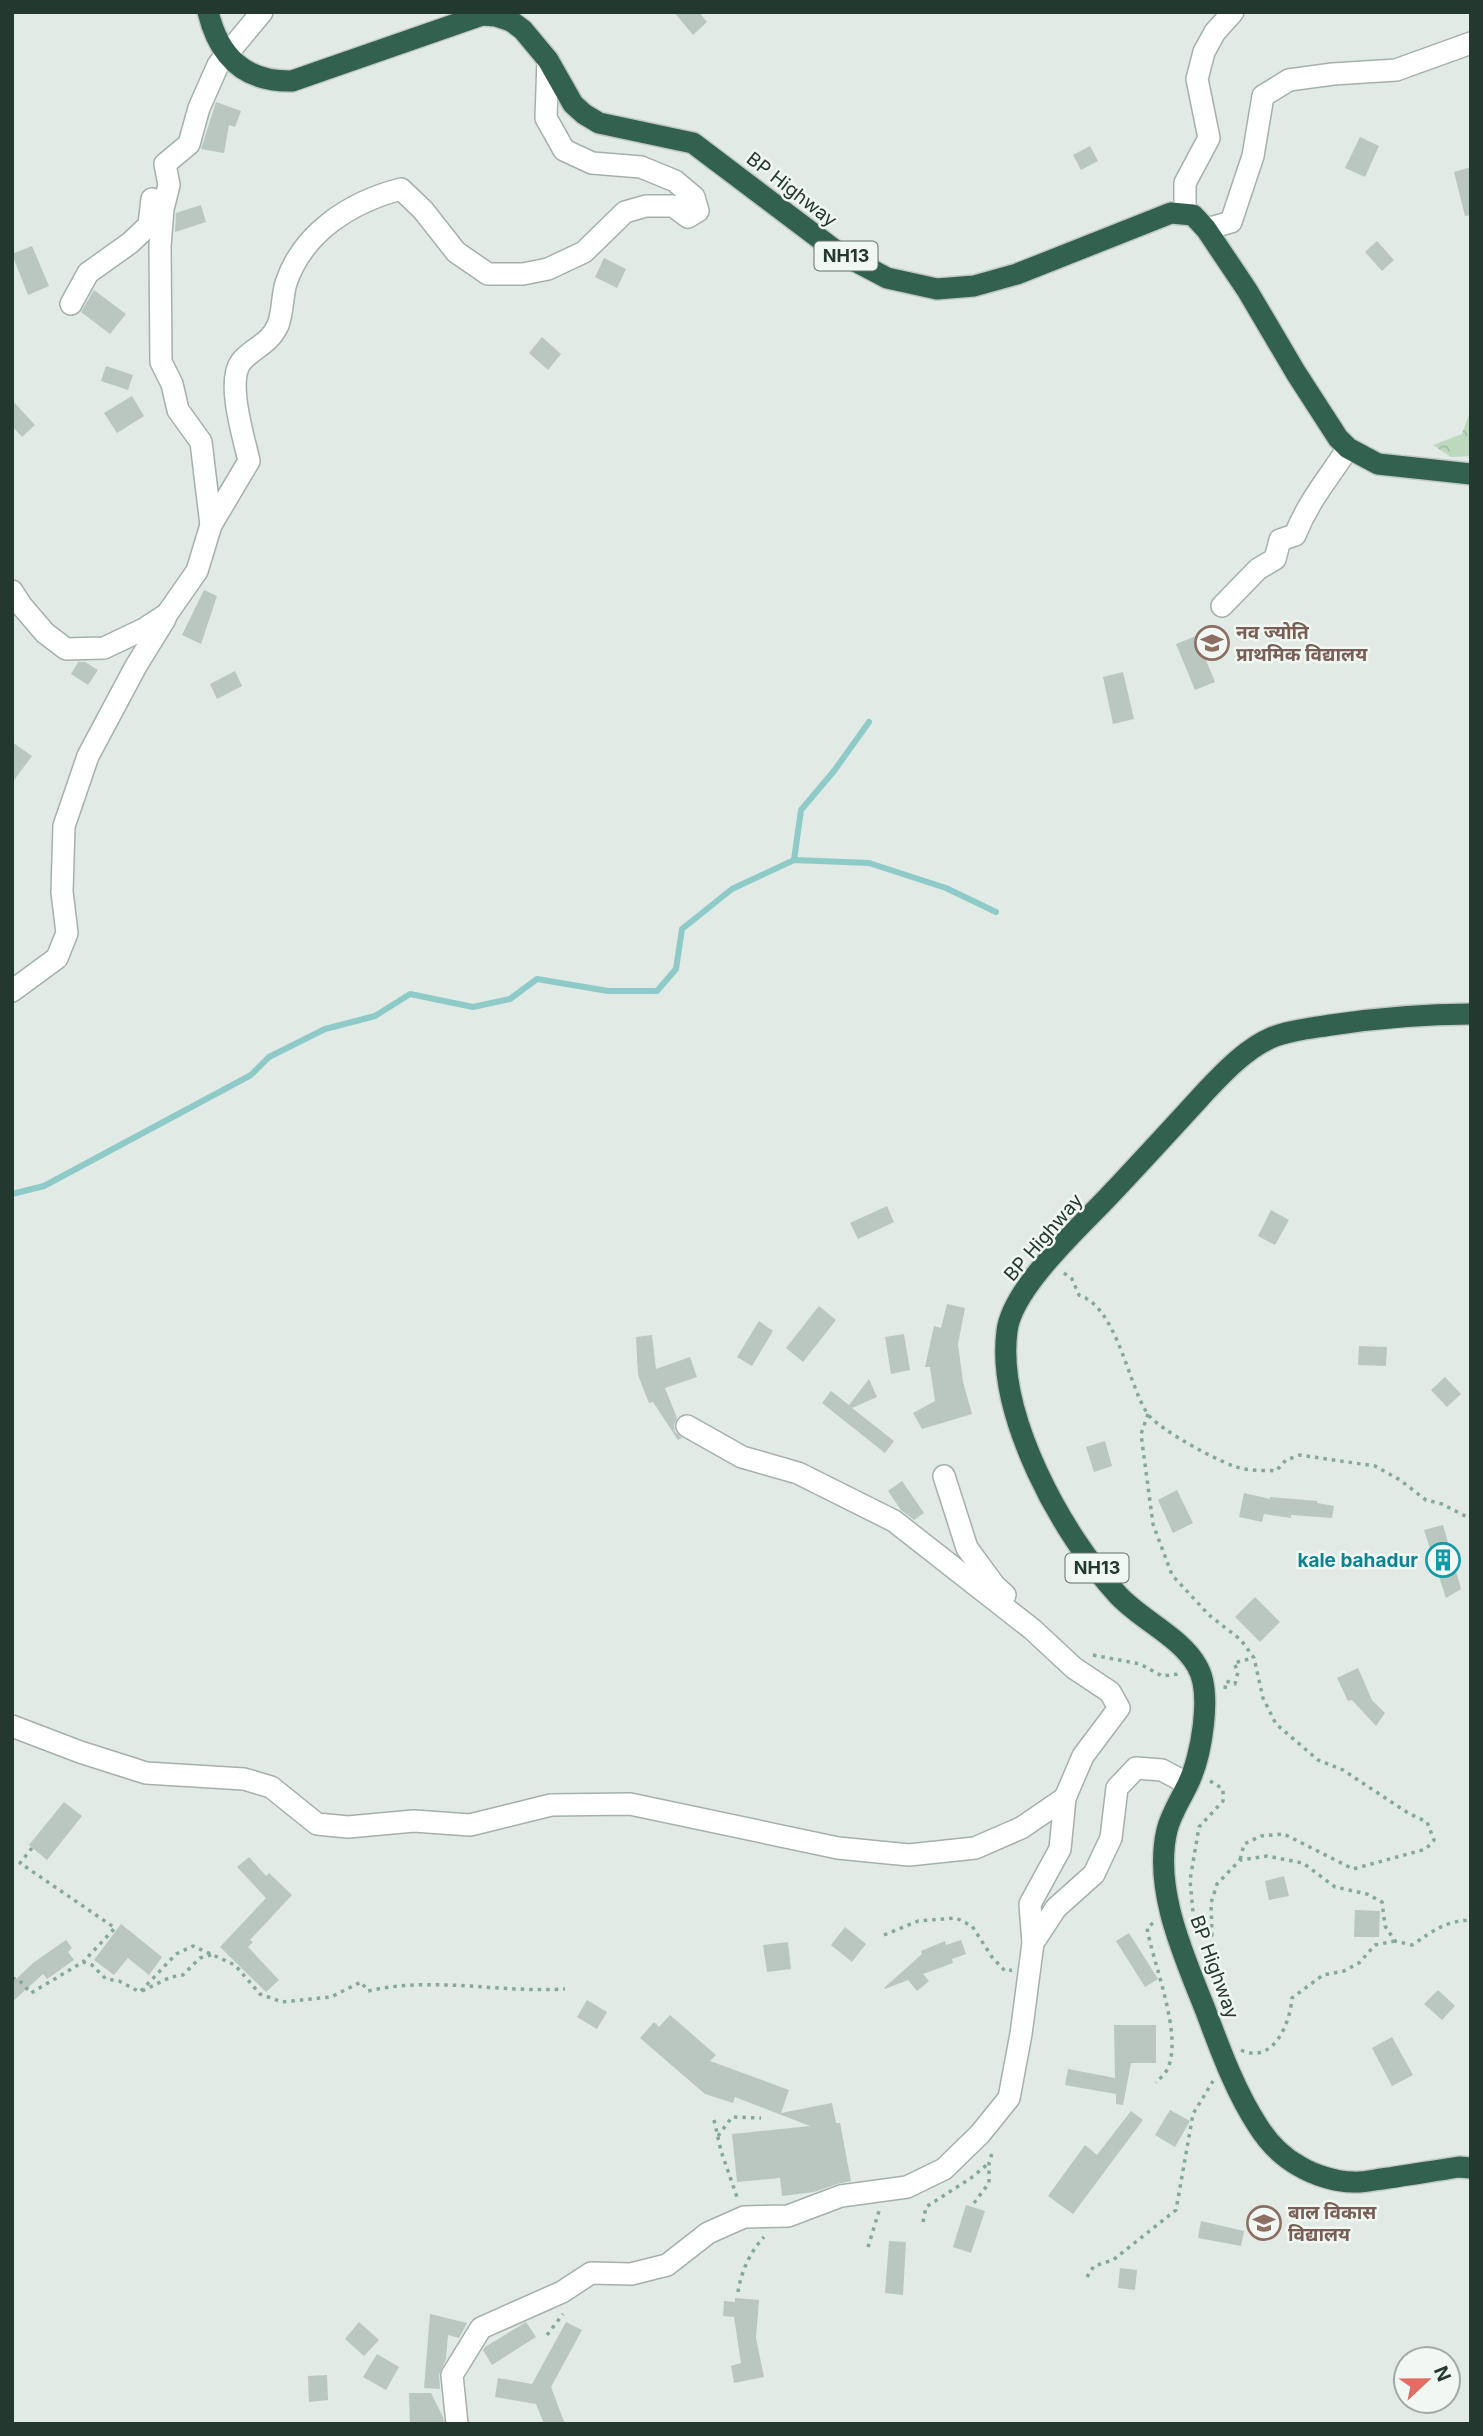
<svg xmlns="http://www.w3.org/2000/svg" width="1483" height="2436" font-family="Inter,'Noto Sans Devanagari',sans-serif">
<defs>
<pattern id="forest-crowns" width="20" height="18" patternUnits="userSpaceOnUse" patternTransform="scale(1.75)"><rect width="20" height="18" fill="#bcd9be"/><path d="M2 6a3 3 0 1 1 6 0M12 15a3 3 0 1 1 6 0" fill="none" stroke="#a1bba4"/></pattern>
</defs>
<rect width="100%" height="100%" fill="#e1eae4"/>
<path fill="url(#forest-crowns)" d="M1471 409V456L1451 457 1433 445 1462 434Z"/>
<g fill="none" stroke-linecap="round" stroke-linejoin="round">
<g stroke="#8ecac8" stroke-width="6">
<path d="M794 860 801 810 834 771 869 722"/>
<path d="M12 1194 44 1186 251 1075 269 1057 325 1029 375 1016 410 994 473 1007 510 999 537 979 608 991H657L676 969 682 929 732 889 794 860 869 863 946 888 996 912"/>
</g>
</g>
<g fill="#b9c7c0">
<path d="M674 12H699L707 22 693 35Z"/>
<path d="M216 102 241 111 235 127 229 125 224 153 201 149Z"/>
<path d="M1360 137 1379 146 1365 177 1345 168Z"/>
<path d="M1090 146 1098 161 1081 170 1073 155Z"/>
<path d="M1471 167V215L1465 216 1454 172Z"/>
<path d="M201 205 206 222 175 232 176 213Z"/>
<path d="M1377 241 1394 260 1382 271 1365 252Z"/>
<path d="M32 246 49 286 28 295 12 254Z"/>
<path d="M604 258 626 269 617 288 595 277Z"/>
<path d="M94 290 126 314 110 334 81 312Z"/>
<path d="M542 337 561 354 548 370 529 353Z"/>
<path d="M106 366 133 375 128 390 101 381Z"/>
<path d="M132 396 144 416 117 433 104 413Z"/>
<path d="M12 400 35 425 22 437 12 426Z"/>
<path d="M204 590 217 596 201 644 182 635Z"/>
<path d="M1196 636 1215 682 1195 690 1176 644Z"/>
<path d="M78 662H85L98 670 88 685 71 674Z"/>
<path d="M235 671 242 686 217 699 210 684Z"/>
<path d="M1123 672 1134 719 1113 724 1103 677Z"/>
<path d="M12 742 32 756 12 783Z"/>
<path d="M887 1206 894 1222 858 1239 850 1223Z"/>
<path d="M1271 1210 1289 1220 1275 1245 1258 1236Z"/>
<path d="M947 1304 965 1308 958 1344 963 1382 972 1414 922 1429 913 1413 935 1401 930 1367H925L934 1326 941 1328Z"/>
<path d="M819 1306 836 1320 803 1362 786 1348Z"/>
<path d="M759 1321 773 1331 752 1366 737 1357Z"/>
<path d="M904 1334 910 1370 891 1374 885 1337Z"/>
<path d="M652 1335 656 1369 690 1357 697 1377 665 1388 677 1418 674 1425 675 1432 682 1438 678 1440 653 1402 649 1403 638 1375 636 1337Z"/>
<path d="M1359 1346 1387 1347 1386 1366 1358 1365Z"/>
<path d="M1445 1377 1461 1394 1447 1407 1431 1390Z"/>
<path d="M869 1379 877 1397 852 1408 894 1441 885 1453 822 1403 831 1391 849 1405Z"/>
<path d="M1105 1441 1112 1466 1094 1472 1086 1447Z"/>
<path d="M902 1481 924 1513 914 1520 901 1510 888 1491Z"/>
<path d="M1177 1490 1193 1523 1173 1533 1158 1500Z"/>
<path d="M1244 1493 1270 1499V1497L1317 1501V1503L1334 1506 1332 1518 1291 1515V1518L1264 1514 1262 1522 1239 1517Z"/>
<path d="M1443 1525 1461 1589 1446 1598 1424 1530Z"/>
<path d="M1255 1597 1280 1622 1260 1642 1235 1617Z"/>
<path d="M1358 1668 1372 1700 1385 1713 1376 1726 1352 1700 1348 1701 1337 1678Z"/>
<path d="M64 1802 82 1816 47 1860 29 1845Z"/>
<path d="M249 1857 266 1876 269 1873 292 1895 250 1940 253 1942 248 1947 279 1980 266 1992 220 1947 266 1898 237 1867Z"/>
<path d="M1284 1876 1289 1896 1269 1900 1265 1881Z"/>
<path d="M1355 1910 1380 1911 1379 1937H1354Z"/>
<path d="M121 1924 162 1957 149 1975 128 1958 114 1975 94 1960Z"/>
<path d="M845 1927 866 1944 852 1962 831 1945Z"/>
<path d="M1129 1933 1158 1979 1145 1987 1116 1941Z"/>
<path d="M66 1940 72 1948 68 1952 74 1960 47 1979 43 1974 12 2002V1983L33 1963Z"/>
<path d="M961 1940 966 1954 952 1959 953 1963 923 1974 929 1981 917 1991 908 1980 885 1989 884 1988 922 1954 921 1951 945 1941 946 1945Z"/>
<path d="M788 1942 791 1969 767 1972 763 1945Z"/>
<path d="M1438 1990 1455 2006 1442 2020 1424 2004Z"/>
<path d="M587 2000 607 2012 597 2029 577 2017Z"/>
<path d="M670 2015 716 2055 710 2061 789 2090 781 2113 832 2103 836 2123H840L851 2181 837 2184 814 2192 782 2196 780 2178 737 2182 732 2134 810 2126 735 2097 733 2103 705 2094 640 2038 654 2022 659 2027Z"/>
<path d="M1114 2025H1156V2063H1131L1123 2105 1116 2104V2094L1065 2085 1068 2069 1115 2078Z"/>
<path d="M1392 2037 1413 2075 1392 2086 1372 2048Z"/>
<path d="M1170 2110 1190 2121 1175 2147 1155 2135Z"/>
<path d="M1131 2111 1143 2120 1073 2214 1048 2196 1085 2145 1097 2155Z"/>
<path d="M966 2205 985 2211 971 2253 953 2247Z"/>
<path d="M1201 2221 1244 2231 1241 2246 1198 2238Z"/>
<path d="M889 2241 906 2242 903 2295 885 2293Z"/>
<path d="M1120 2268 1137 2270 1135 2290 1118 2288Z"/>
<path d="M735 2298 759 2300 756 2338 764 2377 734 2383 731 2366 741 2363 734 2317 723 2316 724 2301 735 2302Z"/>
<path d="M430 2314 467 2323 459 2338 448 2335 446 2359 439 2375 440 2389 424 2388Z"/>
<path d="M359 2322 379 2340 364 2356 345 2339Z"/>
<path d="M526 2322 536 2337 492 2365 483 2350 485 2347Z"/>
<path d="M566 2322 582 2330 551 2387 565 2424H544L536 2404 495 2397 498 2378 532 2384Z"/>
<path d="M377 2354 399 2367 386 2390 363 2377Z"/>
<path d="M327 2375 328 2400 309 2402 308 2376Z"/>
<path d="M409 2393H431L443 2417 444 2424H410Z"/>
</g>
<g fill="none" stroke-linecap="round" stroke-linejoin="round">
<g stroke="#a4b1aa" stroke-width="24">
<g id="street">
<path d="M1185 213V183L1209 138 1197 79 1204 52 1215 32 1233 12"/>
<path d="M1206 229 1231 222 1253 156 1263 96 1289 80 1333 74 1396 70 1471 43"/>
<path d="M71 304 88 273 130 243 149 225 152 199"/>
<path d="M211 525 201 442 178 410 172 384 161 362 160 246 163 209 169 185 165 164 189 144 199 108 218 65 262 12"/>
<path d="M12 591 21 605 45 633 66 649 104 648 144 629 167 614 197 571 211 525 249 461C244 438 226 382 241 362 252 348 269 345 278 325 283 312 282 296 286 283 303 232 351 202 401 189L423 210 456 252 488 274H523L548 269 584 252 625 212 646 206H673L688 217 698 211 694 197 675 181 641 167 592 163 564 150 546 118 548 60"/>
<path d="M1222 606 1258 569 1275 559 1280 540 1295 535C1309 500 1328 479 1348 448"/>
<path d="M12 991 57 958 67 933 62 892 64 826 88 756 136 666 165 619"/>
<path d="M687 1426 742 1457 798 1473 894 1521 1032 1629 1074 1668 1110 1692 1119 1708 1083 1756 1065 1798 1060 1849 1030 1904 1033 1943"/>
<path d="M944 1476 967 1548 995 1586 1005 1595"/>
<path d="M12 1726 80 1752 146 1773 244 1779 271 1787 317 1824 348 1827 414 1821 470 1825 551 1805 630 1804 838 1848 909 1855 975 1848 1021 1828 1065 1798"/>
<path d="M457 2424 452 2375 481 2328 562 2292 591 2273 631 2274 667 2265 708 2233 744 2217 788 2216 841 2196 907 2187 944 2169 980 2134 1009 2098 1021 2034 1033 1943 1056 1908 1094 1874 1111 1838 1117 1788 1136 1768 1162 1770 1188 1784"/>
</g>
</g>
<g stroke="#c1c8c5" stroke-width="24">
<g id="highway">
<path d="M208 12C219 57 245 82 292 81L482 15 496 16 511 21 523 30 548 60 573 104 584 114 599 123 693 143 836 251 887 278 937 289 974 286 1017 274 1171 213 1193 215 1206 229 1247 290 1296 373 1338 438 1348 448 1378 464 1471 474"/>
<path d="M1471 1014C1424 1014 1378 1018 1331 1025 1312 1028 1291 1030 1273 1037 1247 1048 1226 1070 1207 1090 1174 1126 1142 1161 1109 1196 1080 1227 1012 1288 1007 1331 996 1415 1062 1535 1118 1595 1141 1620 1181 1637 1197 1666 1213 1692 1201 1758 1188 1784 1181 1799 1171 1814 1167 1830 1153 1889 1184 1956 1205 2009 1220 2049 1235 2091 1258 2126 1268 2142 1283 2157 1299 2166 1314 2175 1336 2182 1353 2182 1364 2183 1377 2179 1389 2178 1412 2174 1436 2171 1459 2167L1471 2168"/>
</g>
</g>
<g stroke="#84aa97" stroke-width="3.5" stroke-dasharray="3.5 5" stroke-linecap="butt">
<path d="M1064 1273 1072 1279 1079 1295C1117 1308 1127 1381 1147 1413 1157 1429 1225 1466 1244 1469 1255 1471 1266 1470 1276 1471L1286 1460 1300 1455 1375 1466 1400 1480 1426 1500 1442 1504 1471 1519"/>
<path d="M1148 1414 1141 1434 1153 1524 1172 1575 1209 1615 1241 1640 1254 1658 1263 1698 1276 1724 1318 1760 1343 1770 1408 1813 1427 1822 1434 1840 1426 1849 1353 1869 1284 1834 1261 1836 1244 1844 1240 1860"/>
<path d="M1093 1655 1140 1664 1162 1676 1179 1674"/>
<path d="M1225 1689 1226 1681 1235 1684 1238 1672 1234 1663 1253 1658"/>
<path d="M1210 1781 1223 1789V1801L1199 1827 1190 1880 1193 1912 1202 1929 1212 1935 1211 1903 1217 1884 1240 1860 1267 1856 1303 1863 1335 1887 1367 1894 1382 1902 1385 1926 1395 1941 1412 1945C1433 1931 1445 1921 1471 1920"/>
<path d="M32 1848 20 1863 115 1928 83 1962"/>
<path d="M1153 1923 1147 1928C1153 1964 1184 2036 1167 2070 1164 2075 1159 2079 1156 2083"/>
<path d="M884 1935 918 1921 956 1918 972 1926 992 1957 1005 1971 1012 1970"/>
<path d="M12 1978 19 1980 31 1993 83 1962 92 1965 106 1979 119 1981 140 1992 176 1954 193 1946 235 1965 260 1994 282 2002 331 1997 361 1982 368 1991C432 1976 500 1993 565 1989"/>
<path d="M142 1991 171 1977 183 1975 200 1958 214 1954"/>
<path d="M1241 2050C1273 2065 1290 2024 1292 1998L1323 1975 1344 1971 1359 1963 1375 1945 1395 1941"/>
<path d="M714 2120 721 2151 738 2200"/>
<path d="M718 2136 732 2117 761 2118"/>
<path d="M974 2203 989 2183V2163L993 2150"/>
<path d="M923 2222 926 2207 971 2178 989 2163"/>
<path d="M868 2247 879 2211"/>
<path d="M1087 2277 1094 2266 1113 2260 1176 2210 1193 2114 1213 2081"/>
<path d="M738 2292C741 2272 750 2252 764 2237"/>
<path d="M547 2335 563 2314"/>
</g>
<use href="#street" stroke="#fff" stroke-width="21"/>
<use href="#highway" stroke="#32624f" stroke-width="21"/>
</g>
<defs>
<g id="school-ring" transform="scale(1.75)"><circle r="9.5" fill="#f1f7f3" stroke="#8d6e63" stroke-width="1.5"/><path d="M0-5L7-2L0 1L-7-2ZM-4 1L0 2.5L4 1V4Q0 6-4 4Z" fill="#8d6e63"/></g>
<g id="building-ring" transform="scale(1.75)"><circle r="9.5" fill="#f1f7f3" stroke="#0f9aa8" stroke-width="1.5"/><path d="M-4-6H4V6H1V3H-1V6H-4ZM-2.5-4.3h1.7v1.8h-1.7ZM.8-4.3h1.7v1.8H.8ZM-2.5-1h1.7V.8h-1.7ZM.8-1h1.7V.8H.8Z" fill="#0f9aa8"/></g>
</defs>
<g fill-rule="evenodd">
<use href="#school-ring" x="1212" y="643"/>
<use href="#building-ring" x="1443" y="1560"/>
<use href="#school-ring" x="1264" y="2223"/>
</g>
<g text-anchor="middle" stroke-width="5" stroke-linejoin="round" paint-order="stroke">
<g fill="#f1f7f3" stroke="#61726a" stroke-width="2">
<rect x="814.5" y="241.5" width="63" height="29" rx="5"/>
<rect x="1065.5" y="1553.5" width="63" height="29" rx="5"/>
</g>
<g font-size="18" font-weight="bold" fill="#23392f">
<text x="846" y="262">NH13</text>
<text x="1097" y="1574">NH13</text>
</g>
<g font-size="19" fill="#23392f" stroke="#f1f7f3">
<text transform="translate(792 189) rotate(38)" y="7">BP Highway</text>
<text transform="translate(1043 1237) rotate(-49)" y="7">BP Highway</text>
<text transform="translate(1215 1967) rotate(70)" y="7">BP Highway</text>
</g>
<g font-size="19" font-weight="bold" fill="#785e54" stroke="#f1f7f3" text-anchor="start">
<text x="1236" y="639">नव ज्योति<tspan x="1236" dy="22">प्राथमिक विद्यालय</tspan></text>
<text x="1288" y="2219">बाल विकास<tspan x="1288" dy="22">विद्यालय</tspan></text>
</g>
<g font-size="19" font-weight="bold" fill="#0d838f" stroke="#f1f7f3" text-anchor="end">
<text x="1418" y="1567">kale bahadur</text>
</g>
</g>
<rect width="1483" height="2436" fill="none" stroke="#23392f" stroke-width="28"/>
<g transform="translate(1427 2380) rotate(68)"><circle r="33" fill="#f1f7f3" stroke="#9faba5" stroke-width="2"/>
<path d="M0-5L12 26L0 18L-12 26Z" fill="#e46c65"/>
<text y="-10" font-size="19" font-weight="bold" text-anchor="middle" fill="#23392f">N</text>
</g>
</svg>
